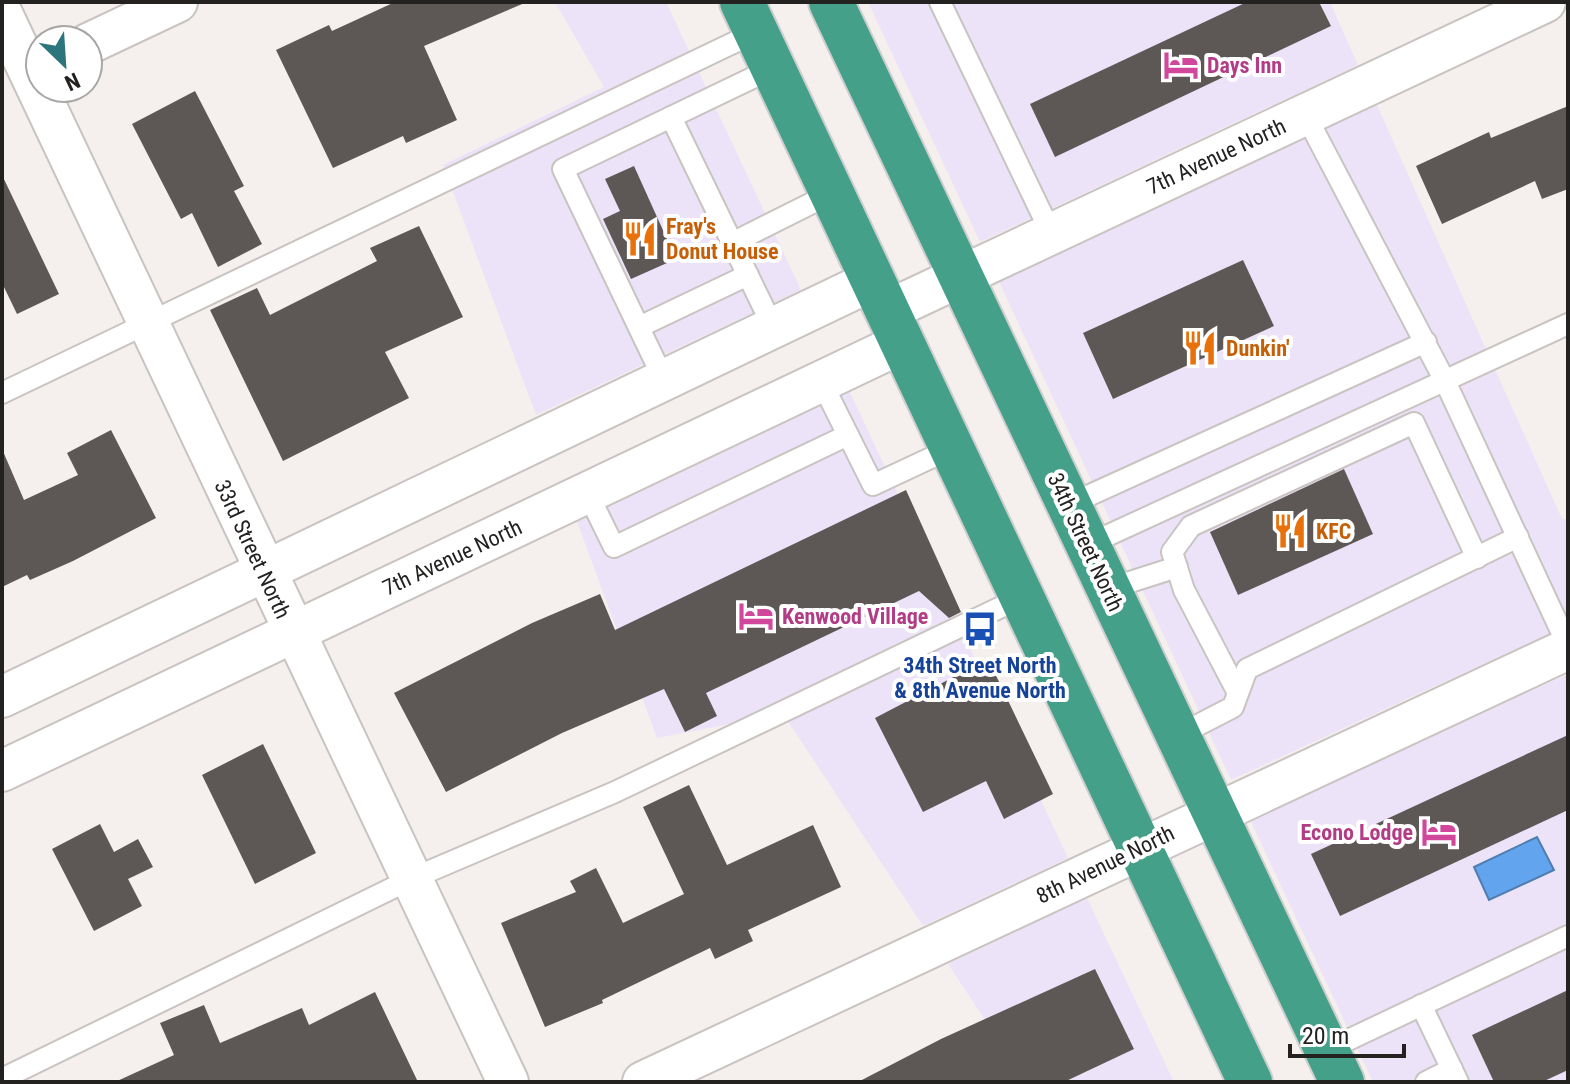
<svg xmlns="http://www.w3.org/2000/svg" width="1570" height="1084" font-family="'Roboto Condensed',sans-serif">
<rect width="100%" height="100%" fill="#f5f0ed"/>
<g fill="#ece3f8">
<path d="M555 2H666L801 290 536 415 443 165 604 87Z"/>
<path d="M868 2H1330L1358 65 980 242Z"/>
<path d="M1377 105 1562 519H1568V625L1231 780 999 282Z"/>
<path d="M850 392 1068 858 923 926 783 714 657 738 577 522Z"/>
<path d="M1568 674V1082H1373L1250 820Z"/>
<path d="M1087 898 1174 1082H1026L948 964Z"/>
</g>
<path fill="#62a4ed" stroke="#4f7db0" stroke-width="2" d="M1537 837 1554 870 1489 900 1474 867Z"/>
<g fill="#5d5856">
<path d="M395 2H527L424 46 457 120 406 143 403 136 333 168 276 50 329 25 332 31Z"/>
<path d="M1247 2H1319L1331 26 1055 157 1030 104Z"/>
<path d="M195 91 244 186 234 191 262 244 218 267 192 213 181 219 132 124Z"/>
<path d="M1568 106V189L1542 199 1535 181 1442 224 1416 166 1489 132 1491 138Z"/>
<path d="M634 166 676 259 631 279 603 219 620 211 605 179Z"/>
<path d="M2 175 59 294 17 314 2 283Z"/>
<path d="M419 226 463 317 385 352 409 398 283 461 210 310 257 288 270 315 377 261 370 248Z"/>
<path d="M1243 260 1274 326 1113 399 1083 333Z"/>
<path d="M111 430 156 518 73 561 30 580 27 575 2 587V449L24 500 78 475 67 453Z"/>
<path d="M1344 469 1373 534 1238 595 1210 532Z"/>
<path d="M906 490 961 612 949 618 919 591 706 693 717 716 685 732 664 689 562 733 446 792 394 693 532 623 600 594 615 630Z"/>
<path d="M988 659 1053 794 1004 819 986 781 923 812 875 718Z"/>
<path d="M1568 735V810L1340 916 1311 854Z"/>
<path d="M263 744 316 853 255 884 202 775Z"/>
<path d="M689 785 727 865 813 825 841 887 748 930 753 941 715 959 710 948 602 1000 603 1003 545 1027 501 923 576 892 570 881 596 868 623 923 684 894 643 807Z"/>
<path d="M100 824 114 852 138 839 153 867 128 879 142 906 94 931 52 849Z"/>
<path d="M1095 969 1134 1049 1064 1082H858L941 1039Z"/>
<path d="M1568 990V1070L1542 1082H1494L1472 1035Z"/>
<path d="M375 992 418 1082H115L174 1055 160 1023 204 1005 220 1043 302 1008 309 1025Z"/>
</g>
<g fill="none" stroke-linecap="round" stroke-linejoin="round">
<g stroke="#c9c3c1" stroke-width="24">
<g id="lane">
<path d="M940 2 1051 233"/>
<path d="M1305 114 1445 381 1568 646"/>
<path d="M671 117 773 327"/>
<path d="M732 243 832 193"/>
<path d="M639 327 748 275"/>
<path d="M664 380 563 169 773 68"/>
<path d="M821 381 873 485 952 448"/>
<path d="M2 393 756 32"/>
<path d="M587 492 614 547 848 435"/>
<path d="M1068 505 1426 342"/>
<path d="M1087 545 1568 324"/>
<path d="M1108 589 1177 567"/>
<path d="M1238 693 1184 590 1172 552 1191 526 1414 423 1477 558"/>
<path d="M1177 736 1233 707 1247 669 1518 537"/>
<path d="M1421 1005 1458 1082"/>
<path d="M1327 1050 1568 936"/>
<path d="M2 1079 411 879 615 792 1022 597"/>
<path d="M1426 1082 1452 1069"/>
</g>
</g>
<g stroke="#c9c3c1" stroke-width="44">
<g id="street">
<path d="M2 14 508 1082"/>
<path d="M88 44 177 2"/>
<path d="M887 311 1545 2"/>
<path d="M2 697 873 280"/>
<path d="M2 771 902 343"/>
<path d="M643 1082 1568 649"/>
</g>
</g>
<g stroke="#cfcece" stroke-width="48">
<g id="highway">
<path d="M742 2 1250 1082"/>
<path d="M831 2 1342 1082"/>
</g>
</g>
<use href="#lane" stroke="#fff" stroke-width="20"/>
<use href="#street" stroke="#fff" stroke-width="40"/>
<use href="#highway" stroke="#44a089" stroke-width="44"/>
</g>
<defs>
<g id="hotel-bare" transform="scale(2.76)"><path d="M-6-4.5h1.5V1H6V5H4.5V3h-9V5H-6ZM-4 0a1.8 1.8 0 1 1 3.6 0ZM.5 0V-2.5h3Q6-2.5 6 0Z" fill="#d1479c" stroke="#fff" stroke-width="2.5" paint-order="stroke"/></g>
<g id="restaurant-bare" transform="scale(2.76)"><path d="M-5-6h1v4h1v-4h1v4h1v-4h1v5L-1.5 .5V6h-2V.5L-5-1ZM5-6V6H3V1.5H1.5Q1.5-4 5-6Z" fill="#e8710a" stroke="#fff" stroke-width="2.5" paint-order="stroke"/></g>
<g id="bus-bare" transform="scale(2.76)"><path d="M-5-6H5V4H4V6H2V4H-2V6H-4V4H-5ZM-3.5-4V0h7V-4ZM-3.5 1.2v1.5H-2V1.2ZM2 1.2v1.5H3.5V1.2Z" fill="#1a4fb4" stroke="#fff" stroke-width="2.5" paint-order="stroke"/></g>
</defs>
<g fill-rule="evenodd">
<use href="#hotel-bare" x="1181" y="65"/>
<use href="#restaurant-bare" x="640" y="239"/>
<use href="#restaurant-bare" x="1200" y="348"/>
<use href="#restaurant-bare" x="1290" y="531"/>
<use href="#hotel-bare" x="756" y="616"/>
<use href="#bus-bare" x="980" y="629"/>
<use href="#hotel-bare" x="1439" y="832"/>
</g>
<g text-anchor="middle" stroke-width="8" stroke-linejoin="round" paint-order="stroke">
<g font-size="22" font-weight="bold" fill="#b23c85" stroke="#fff" text-anchor="start">
<text x="1207" y="73">Days Inn</text>
<text x="782" y="624">Kenwood Village</text>
<text x="1413" y="840" text-anchor="end">Econo Lodge</text>
</g>
<g font-size="22" fill="#242221" stroke="#fff">
<text transform="translate(1216 156) rotate(-25)" y="8">7th Avenue North</text>
<text transform="translate(1086 542) rotate(65)" y="8">34th Street North</text>
<text transform="translate(253 549) rotate(65)" y="8">33rd Street North</text>
<text transform="translate(452 557) rotate(-25)" y="8">7th Avenue North</text>
<text transform="translate(1105 864) rotate(-26)" y="8">8th Avenue North</text>
</g>
<g font-size="22" font-weight="bold" fill="#c56008" stroke="#fff" text-anchor="start">
<text x="666" y="234">Fray's<tspan x="666" dy="25">Donut House</tspan></text>
<text x="1226" y="356">Dunkin'</text>
<text x="1316" y="539">KFC</text>
</g>
<g font-size="22" font-weight="bold" fill="#164399" stroke="#fff">
<text x="980" y="673">34th Street North<tspan x="980" dy="25">&amp; 8th Avenue North</tspan></text>
</g>
</g>
<rect width="1570" height="1084" fill="none" stroke="#242221" stroke-width="8"/>
<g transform="translate(64 64) rotate(155)"><circle r="38" fill="#ffffff" stroke="#a7a7a6" stroke-width="2"/>
<path d="M0-6L14 30L0 20L-14 30Z" fill="#2c757c"/>
<text y="-12" font-size="22" font-weight="bold" text-anchor="middle" fill="#242221">N</text>
</g>
<path d="M1290 1044v12h114v-12" fill="none" stroke="#242221" stroke-width="4"/>
<text x="1302" y="1044" font-size="24" fill="#242221" stroke="#ffffff" stroke-width="6" paint-order="stroke">20 m</text>
</svg>
